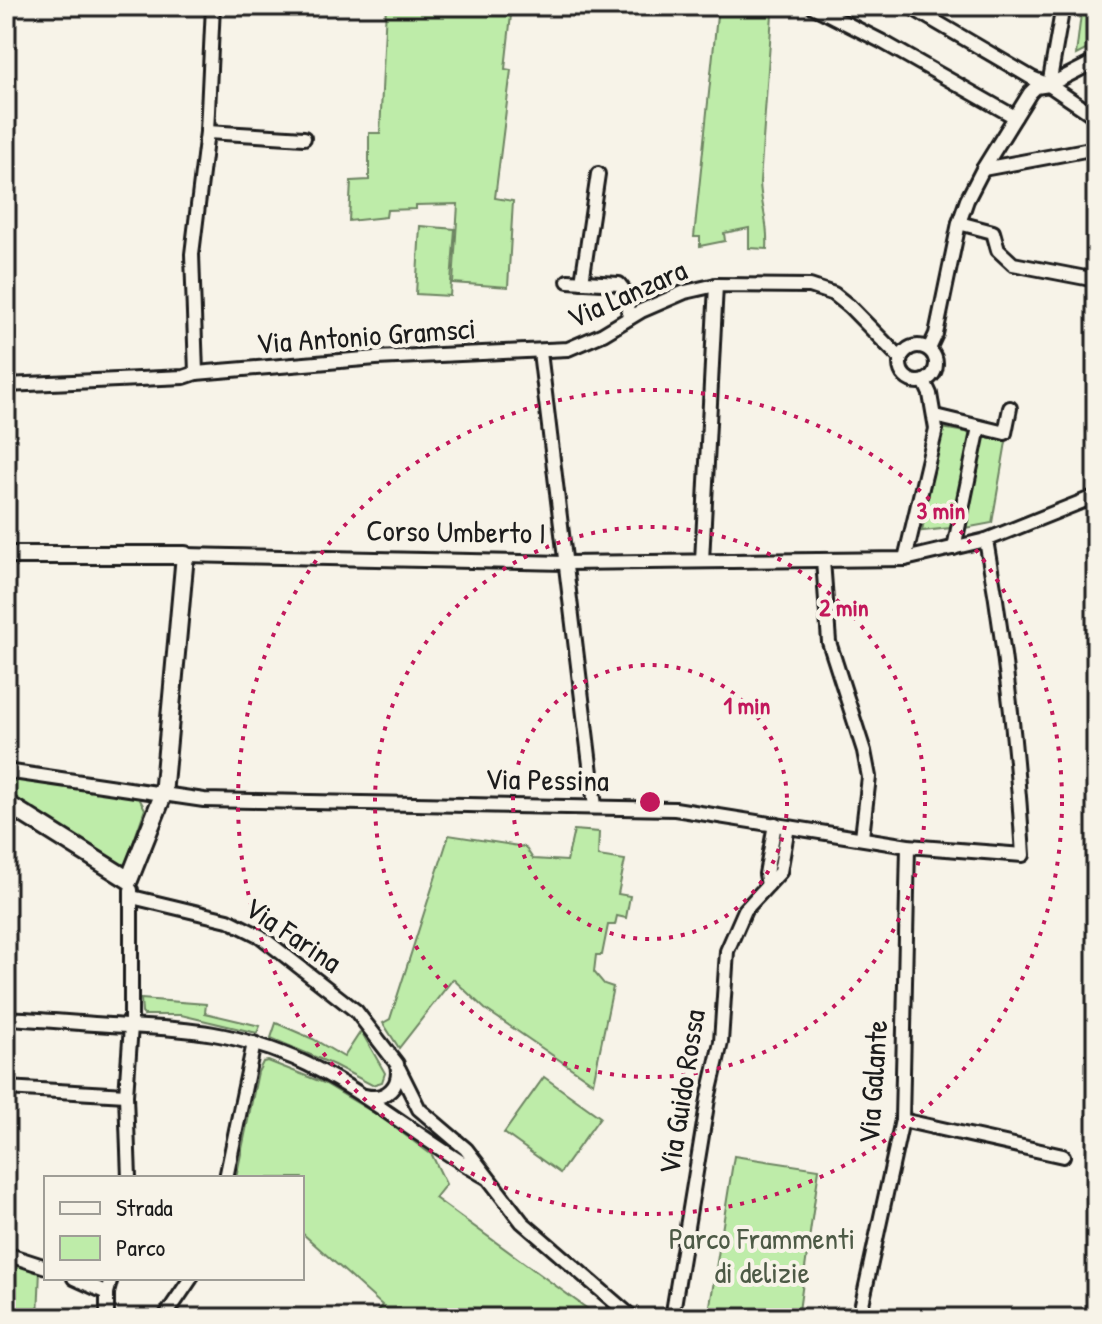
<svg xmlns="http://www.w3.org/2000/svg" width="1102" height="1324" font-family="'Patrick Hand',sans-serif">
<rect width="100%" height="100%" fill="#f7f3e8"/>
<filter id="ink" filterUnits="userSpaceOnUse"><feTurbulence type="fractalNoise" baseFrequency=".0125" numOctaves="2"/><feDisplacementMap in="SourceGraphic" scale="16" xChannelSelector="R" yChannelSelector="G"/><feConvolveMatrix kernelMatrix="1 2 1 2 8 2 1 2 1" color-interpolation-filters="sRGB"/></filter>
<g filter="url(#ink)">
<g fill="#beeca9" stroke="#6d8462" stroke-width="2">
<path d="M386 6H432L438 9 455 10 456 6H512L505 69 511 70 495 198 513 201 508 287 453 283 458 204 416 205V209L387 210 386 217 349 221 351 181 369 180V133H380Z"/>
<path d="M718 6H741L772 14 760 182C761 207 769 223 767 249L749 248V228L724 233 725 241 700 246V237H694Z"/>
<path d="M1082 6H1096V45L1076 55Z"/>
<path d="M420 226 455 229 450 296 416 294Z"/>
<path d="M941 428 966 432 971 435 951 528 922 531Z"/>
<path d="M983 436 1006 442 992 523 965 528Z"/>
<path d="M6 773 139 798 145 809 126 863 121 866 6 795Z"/>
<path d="M574 830 599 832 598 856 625 860 618 894 630 896 626 918 617 916 615 925H608L602 955H596L594 972 604 984 613 987 593 1083 485 1009 453 979 399 1048 383 1023 390 1019 449 835 525 847 533 859 567 861Z"/>
<path d="M141 999 206 1004 205 1013 260 1026 257 1033 181 1015H144L142 1013Z"/>
<path d="M276 1023 313 1039 344 1057 361 1031 385 1073 382 1082 372 1085 334 1065 271 1038Z"/>
<path d="M268 1061 324 1083 379 1116 432 1155 446 1184 435 1198 600 1318H372L382 1305 302 1233V1178H236L258 1072 263 1062Z"/>
<path d="M544 1077 600 1117 560 1173 504 1133Z"/>
<path d="M734 1156 819 1169 798 1318H708Z"/>
<path d="M6 1258 40 1269 38 1318H6Z"/>
</g>
<g fill="none" stroke-linecap="round" stroke-linejoin="round">
<g stroke="#1c1c1c" stroke-width="18">
<g id="minor">
<path d="M812 6 881 41 1015 117"/>
<path d="M909 6 1032 78 1049 85 1096 117"/>
<path d="M1049 85 1063 6"/>
<path d="M207 132 304 138"/>
<path d="M983 169 1096 148"/>
<path d="M959 223 993 232 998 250 1013 264 1096 280"/>
<path d="M568 281 619 284 626 293 629 318"/>
<path d="M582 282 598 174"/>
<circle cx="918" cy="364" r="18"/>
<path d="M929 349 936 334 959 223 967 200 983 169 1030 93 1036 87 1049 85 1096 61"/>
<path d="M540 352 595 806"/>
<path d="M196 373 192 254 207 132 213 6"/>
<path d="M6 385 184 377 196 373 376 358 568 349 603 334 641 311 685 292 716 285 810 286 834 294 849 306 900 358"/>
<path d="M935 416 1005 433 1010 408"/>
<path d="M954 548 979 427"/>
<path d="M185 555 565 563 905 559 986 540 1096 496"/>
<path d="M905 559 936 429 930 394 924 381"/>
<path d="M823 560 829 642 864 751 869 777 862 837"/>
<path d="M702 561 716 285"/>
<path d="M6 771 204 800 675 809 908 846 1023 855C1017 750 1005 645 986 540"/>
<path d="M768 885 766 874 775 824"/>
<path d="M132 897 228 920 260 936 356 1011 397 1064C402 1086 386 1101 365 1096"/>
<path d="M6 1018C47 1020 87 1024 128 1026 191 1029 235 1033 294 1058 363 1088 420 1140 486 1177"/>
<path d="M399 1069 419 1109 466 1149 522 1222 633 1318"/>
<path d="M6 1088 126 1095"/>
<path d="M902 1120 1063 1156"/>
<path d="M129 1178 126 1095 131 1026V890"/>
<path d="M226 1178 254 1043"/>
<path d="M6 1254 46 1267"/>
<path d="M74 1278 107 1293"/>
<path d="M107 1318V1293L111 1278"/>
<path d="M164 1318 191 1278"/>
<path d="M672 1318 708 1099 721 1042 727 951 745 910 780 872 788 827"/>
<path d="M859 1318 902 1120 908 846"/>
</g>
</g>
<g stroke="#1c1c1c" stroke-width="22">
<path id="major" d="M6 555H185L163 795 129 880 6 803"/>
</g>
<use href="#minor" stroke="#f7f3e8" stroke-width="12"/>
<use href="#major" stroke="#f7f3e8" stroke-width="16"/>
</g>
</g>
<g fill="none" stroke="#c2185b" stroke-width="4" stroke-dasharray="4 8">
<circle cx="650" cy="802" r="137"/>
<circle cx="650" cy="802" r="275"/>
<circle cx="650" cy="802" r="412"/>
</g>
<g text-anchor="middle" stroke-width="8" stroke-linejoin="round" paint-order="stroke">
<g font-size="30" fill="#1c1c1c" stroke="#f7f3e8">
<text transform="translate(627 294) rotate(-24)" y="10">Via Lanzara</text>
<text transform="translate(366 336) rotate(-4)" y="10">Via Antonio Gramsci</text>
<text transform="translate(456 532) rotate(1)" y="10">Corso Umberto I</text>
<text transform="translate(547 780) rotate(1)" y="10">Via Pessina</text>
<text transform="translate(293 935) rotate(34)" y="10">Via Farina</text>
<text transform="translate(873 1082) rotate(-86)" y="10">Via Galante</text>
<text transform="translate(682 1092) rotate(-81)" y="10">Via Guido Rossa</text>
</g>
<g font-size="30" fill="#4d5a46" stroke="#f7f3e8">
<text x="762" y="1249">Parco Frammenti<tspan x="762" dy="34">di delizie</tspan></text>
</g>
</g>
<circle cx="650" cy="802" r="12" fill="#c2185b" stroke="#f7f3e8" stroke-width="4"/>
<g font-size="24" text-anchor="middle" font-weight="bold" fill="#c2185b" stroke="#f7f3e8" stroke-width="8" stroke-linejoin="round" paint-order="stroke">
<text x="941" y="519">3 min</text>
<text x="844" y="616">2 min</text>
<text x="747" y="714">1 min</text>
</g>
<rect width="1102" height="1324" fill="none" stroke="#f7f3e8" stroke-width="32"/>
<rect x="16" y="16" width="1070" height="1292" fill="none" stroke="#1c1c1c" stroke-width="3" filter="url(#ink)"/>
<rect x="44" y="1176" width="260" height="104" fill="#f7f3e8" stroke="#9f9d96" stroke-width="2"/>
<rect x="60" y="1202" width="40" height="12" fill="#f7f3e8" stroke="#9f9d96" stroke-width="2"/>
<text x="116" y="1216" font-size="24" fill="#1c1c1c">Strada</text>
<rect x="60" y="1236" width="40" height="24" fill="#beeca9" stroke="#9f9d96" stroke-width="2"/>
<text x="116" y="1256" font-size="24" fill="#1c1c1c">Parco</text>
</svg>
